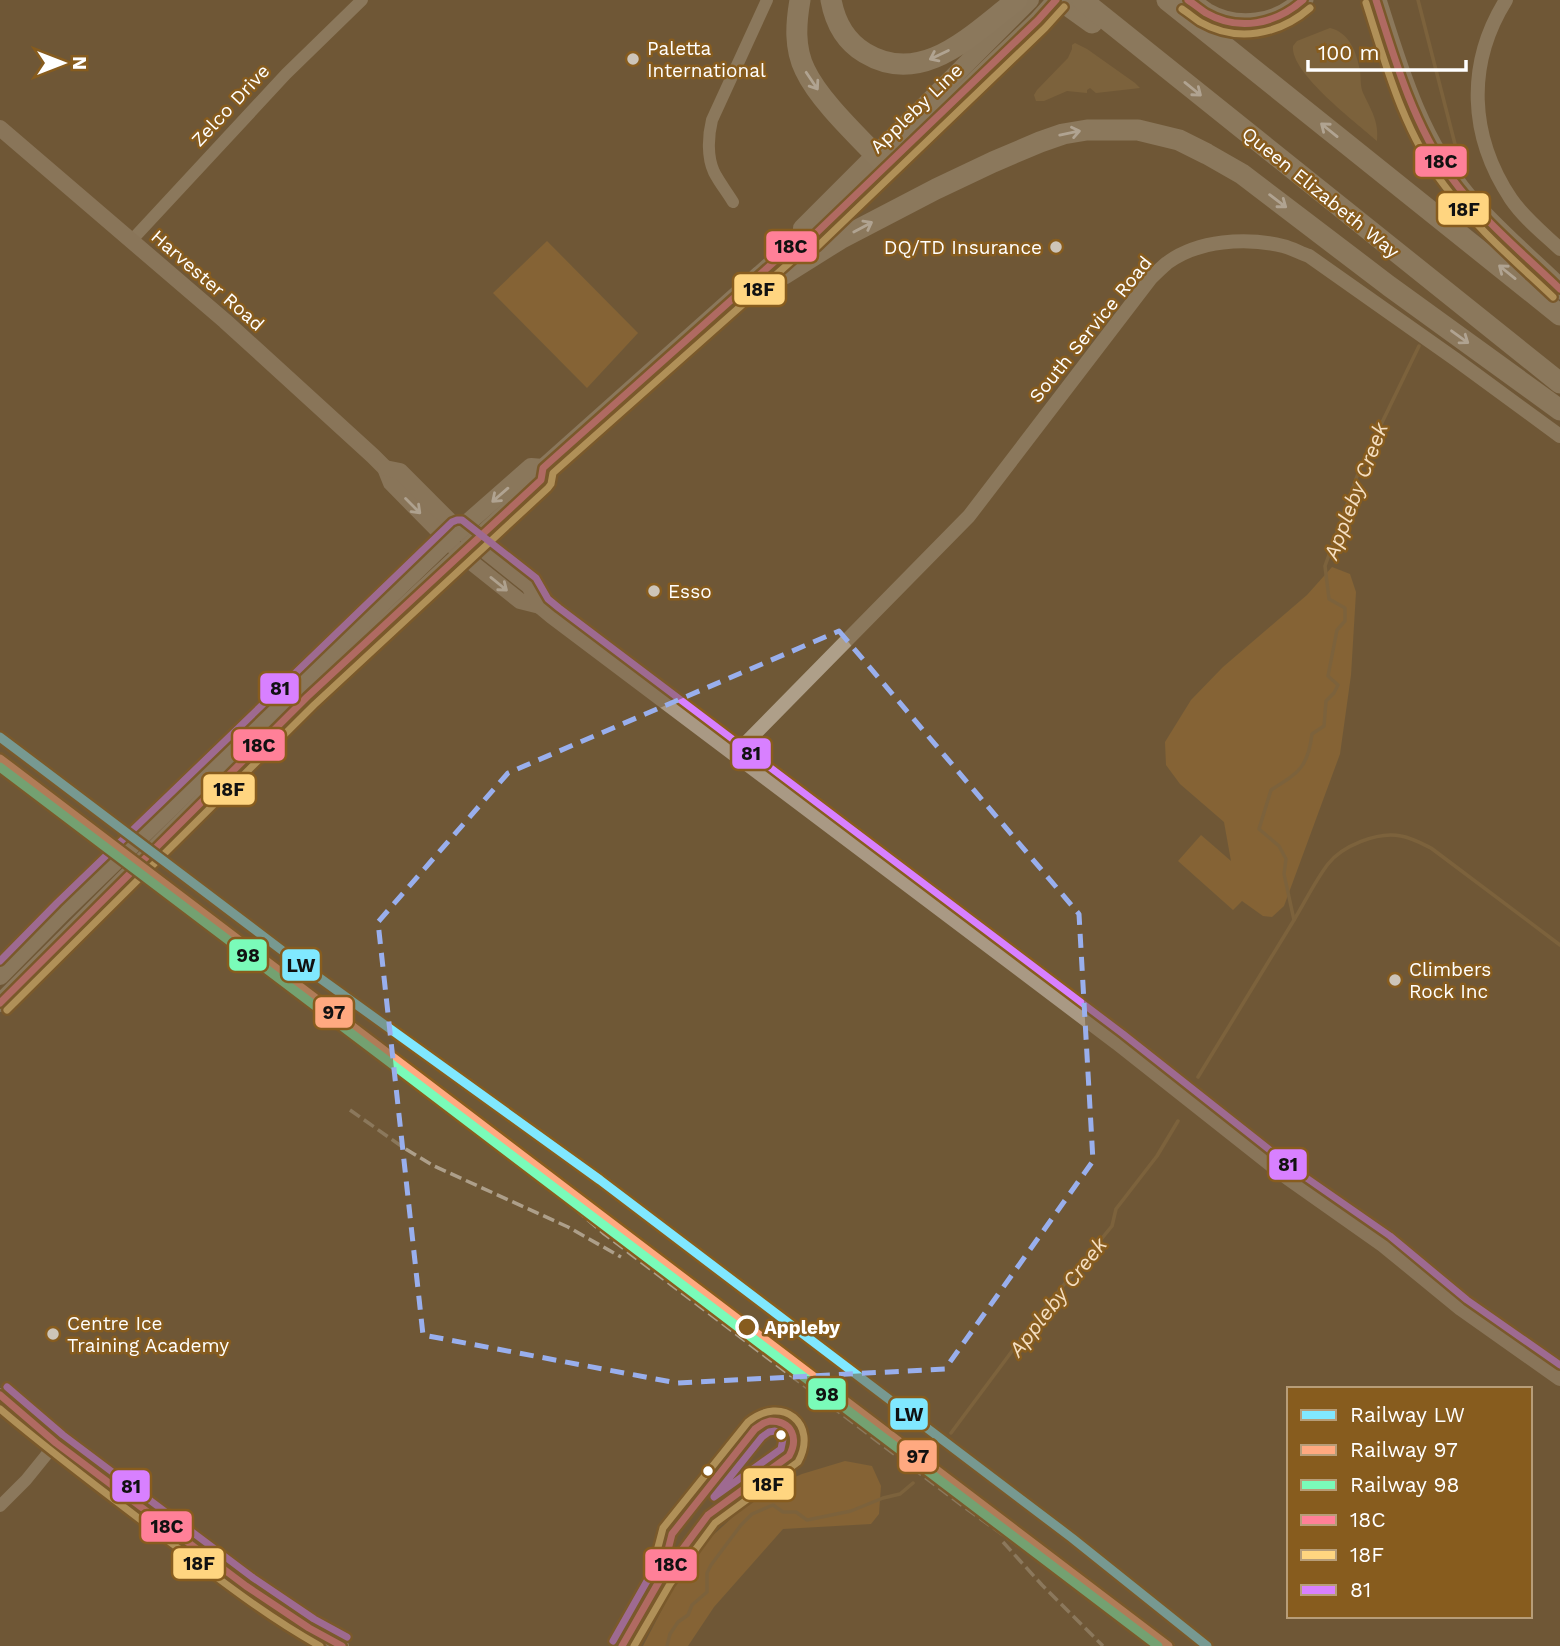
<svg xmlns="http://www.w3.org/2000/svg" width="1560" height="1646" font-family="'Work Sans',sans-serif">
<rect width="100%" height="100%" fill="#6f5836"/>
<g fill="#9f7234">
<path d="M547 241 638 333 587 388 493 293Z"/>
<path d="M1332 567 1350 574 1356 592 1351 675 1340 754 1284 906 1272 917 1263 916 1242 901 1233 910 1178 861 1201 835 1231 861 1224 822 1180 784 1166 765 1165 742 1191 700 1223 667 1307 595Z"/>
<path d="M845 1461 872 1466 881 1486 879 1514 871 1524 783 1529 714 1607 688 1646H643L667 1600 685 1561 760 1492 802 1474Z"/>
</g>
<g fill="#8d6f43">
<path d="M1330 28C1349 32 1357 53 1360 71 1361 78 1360 86 1363 93 1371 110 1379 121 1377 141 1357 123 1290 73 1293 46L1297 41Z"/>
<path d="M1075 43 1087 49 1135 83 1140 88 1096 93 1090 88 1087 90V93L1067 91 1044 101H1036L1034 95 1037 90 1068 58 1072 49V45Z"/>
</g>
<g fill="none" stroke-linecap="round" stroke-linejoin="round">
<g stroke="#8d6f43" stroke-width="3.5">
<path d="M1418 0 1456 148 1455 158"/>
<path d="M1294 920C1305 902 1315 881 1328 864 1342 846 1378 831 1401 836 1412 838 1421 843 1431 848L1560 945"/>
<path d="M1198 1077 1294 920 1284 874 1286 859 1279 846 1259 829 1271 790C1298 773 1308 768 1312 734L1324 726 1326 701 1334 693 1338 685 1328 676 1337 630 1345 621V608L1329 599 1325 566 1360 468 1419 346"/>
<path d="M951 1433 1039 1315 1112 1226 1116 1209 1157 1156 1178 1121"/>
<path d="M667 1646 670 1634 678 1622 688 1615 692 1605 707 1592V1573L711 1565 741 1525 752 1514 773 1505 783 1512H796L807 1520 851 1511 883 1498 900 1494 913 1483"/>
</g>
<g stroke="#ae9f89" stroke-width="12">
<path d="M733 202C727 192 719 182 714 172 707 157 708 136 712 120L767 0"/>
<path d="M131 241 286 74 362 0"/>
<path d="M0 1506 26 1480 56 1443"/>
</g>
<g stroke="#ae9f89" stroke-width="14">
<path d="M1506 0C1466 64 1469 136 1511 199 1524 218 1543 233 1560 249"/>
<path d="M735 754 969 516 1151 278C1156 273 1161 268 1167 263 1198 240 1246 237 1283 246 1292 248 1300 253 1309 256L1455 359 1560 436"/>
<path d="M0 1395 56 1443 246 1586 309 1628 342 1646"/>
</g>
<g stroke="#a99984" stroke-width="16">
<path d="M0 128 225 321 373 456 385 468 391 483 461 554 520 601 540 606"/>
<path d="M385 468 400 471 459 530 529 586 540 606 552 616 1117 1042 1289 1178 1384 1245 1461 1308 1560 1378"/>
</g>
<g stroke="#ab9d88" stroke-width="18">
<path d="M802 237V228L1030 0"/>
<path d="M0 976 64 911 296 686 448 540 531 467 543 468"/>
<path d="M0 1003 307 697 541 480 543 468 802 237 810 239 1038 20 1056 0"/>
</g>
<g stroke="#ad9f8a" stroke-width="21">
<path d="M800 0C796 23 794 48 805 70 820 102 861 139 886 166"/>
<path d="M831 0C835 22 845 41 865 53 923 88 973 33 1017 0"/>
<path d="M1060 0 1092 23"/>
<path d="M1082 0 1560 383"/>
<path d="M1167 0 1560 315"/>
<path d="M1188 0C1194 4 1200 9 1206 13 1237 31 1278 26 1303 0"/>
<path d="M1376 0C1398 70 1419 142 1468 199 1496 231 1529 259 1560 289"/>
<path d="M759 277 784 274 840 239 936 189 993 162 1040 142 1063 134 1087 130H1138L1179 140 1207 154 1242 174 1389 286 1560 410"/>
</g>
<g stroke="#ad9f8a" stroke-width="3.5" stroke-dasharray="12 5" stroke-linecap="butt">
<path d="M214 925 494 1138 603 1233 964 1507 1031 1555 1174 1646"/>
<path d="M350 1110 404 1148 434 1166 568 1227 621 1257"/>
<path d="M1003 1542 1042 1585 1103 1646"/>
</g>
<g stroke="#875c1e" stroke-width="12">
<g id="bus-1">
<path d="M1188 0C1194 4 1200 9 1206 13 1239 32 1276 24 1303 0"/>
<path d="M1376 0C1395 61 1414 125 1451 177 1482 220 1523 253 1560 289"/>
<path d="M0 1003 307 697 541 480 543 468 802 237 810 239 1038 20 1056 0"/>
<path d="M0 1395 56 1443 246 1586 309 1628 342 1646"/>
<path d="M770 1421C792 1421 799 1438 789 1456L708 1515 661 1578 672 1534 755 1429 764 1423Z"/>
<path d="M622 1646 661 1578"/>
</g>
</g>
<g stroke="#875c1e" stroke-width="12">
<g id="bus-2">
<path d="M1366 3C1386 66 1404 132 1444 185 1475 227 1515 261 1553 297"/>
<path d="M1182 9C1188 13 1194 18 1200 22 1237 43 1279 35 1310 8"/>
<path d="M7 1010 314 705 548 488 551 484 553 473 805 249H812L817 247 1045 28 1064 7"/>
<path d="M0 1409C55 1456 112 1498 170 1542 218 1578 267 1617 320 1646"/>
<path d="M634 1646 670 1584 715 1523 798 1462C819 1424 782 1394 748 1422L663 1528 651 1574"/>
</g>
</g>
<g stroke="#875c1e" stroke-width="12">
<g id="bus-3">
<path d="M0 961 57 903 452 522 457 520H462L536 578 548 599 559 608 1123 1034 1295 1170 1390 1236 1467 1300 1560 1365"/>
<path d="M7 1387 63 1435 252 1577 314 1619 347 1637"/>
<path d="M775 1431 780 1434 783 1439 781 1449 714 1497 762 1437 769 1432Z"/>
<path d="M613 1641 651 1574"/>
</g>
</g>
<use href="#bus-1" stroke="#ff8098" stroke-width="7"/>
<use href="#bus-2" stroke="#ffd580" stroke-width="7"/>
<use href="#bus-3" stroke="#d880ff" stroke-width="7"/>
<g stroke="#875c1e" stroke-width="14">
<path id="rail-1" d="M0 737 296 961 600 1180 1072 1538 1207 1646"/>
</g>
<g stroke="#875c1e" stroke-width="14">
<path id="rail-2" d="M0 759 1168 1646"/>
</g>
<g stroke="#875c1e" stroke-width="14">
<path id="rail-3" d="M0 767C386 1060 773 1352 1158 1646"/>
</g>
<use href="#rail-1" stroke="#80e8ff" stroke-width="9"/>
<use href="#rail-2" stroke="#ffa980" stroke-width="9"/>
<use href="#rail-3" stroke="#7afbb9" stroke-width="9"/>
</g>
<defs><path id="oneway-shaft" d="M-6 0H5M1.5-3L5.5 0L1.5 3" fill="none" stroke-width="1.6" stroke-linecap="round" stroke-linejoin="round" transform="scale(1.75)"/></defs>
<g stroke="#fff">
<use href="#oneway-shaft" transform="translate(939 55) rotate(154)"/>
<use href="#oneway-shaft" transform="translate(812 81) rotate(56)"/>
<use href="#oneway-shaft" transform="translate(1193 89) rotate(39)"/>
<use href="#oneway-shaft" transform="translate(1329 130) rotate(-141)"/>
<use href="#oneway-shaft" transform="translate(1070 133) rotate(-12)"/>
<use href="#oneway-shaft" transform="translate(1278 201) rotate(37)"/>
<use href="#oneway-shaft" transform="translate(863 227) rotate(-28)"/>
<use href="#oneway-shaft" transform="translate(1507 272) rotate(-141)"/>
<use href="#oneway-shaft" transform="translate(1460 337) rotate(36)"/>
<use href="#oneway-shaft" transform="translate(500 495) rotate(139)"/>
</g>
<g stroke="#fbfaf9">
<use href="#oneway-shaft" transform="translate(413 506) rotate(45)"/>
<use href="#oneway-shaft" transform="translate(499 584) rotate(39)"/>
</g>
<path d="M0 0H1560V1646H0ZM839 631 1079 914 1093 1161 945 1369 677 1383 423 1335 378 922 508 773Z" fill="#6f5836" fill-opacity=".55" fill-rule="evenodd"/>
<path fill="none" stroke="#99afed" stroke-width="5" stroke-dasharray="14 9" stroke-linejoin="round" d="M839 631 1079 914 1093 1161 945 1369 677 1383 423 1335 378 922 508 773Z"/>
<g fill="#cdc5b9" stroke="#875c1e" stroke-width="2.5">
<circle cx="633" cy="59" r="7"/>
<circle cx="1056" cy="247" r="7"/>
<circle cx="654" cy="591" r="7"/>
<circle cx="1395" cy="980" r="7"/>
<circle cx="53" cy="1334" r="7"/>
</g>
<circle fill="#875c1e" stroke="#fff" stroke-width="3.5" cx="747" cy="1327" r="10"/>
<g fill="#fff" stroke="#875c1e" stroke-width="2.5">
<circle cx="781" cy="1435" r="6"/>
<circle cx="708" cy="1471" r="6"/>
</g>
<g text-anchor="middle" stroke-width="5" stroke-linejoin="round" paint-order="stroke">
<g font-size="19" fill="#fff" stroke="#875c1e" text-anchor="start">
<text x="647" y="55">Paletta<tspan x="647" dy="22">International</tspan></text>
<text x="1042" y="254" text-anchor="end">DQ/TD Insurance</text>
<text x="668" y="598">Esso</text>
<text x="1409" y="976">Climbers<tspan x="1409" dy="22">Rock Inc</tspan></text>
<text x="67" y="1330">Centre Ice<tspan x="67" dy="22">Training Academy</tspan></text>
</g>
<g font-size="19" fill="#fff" stroke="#875c1e">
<text transform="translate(230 105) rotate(-47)" y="7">Zelco Drive</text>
<text transform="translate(916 108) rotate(-44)" y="7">Appleby Line</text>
<text transform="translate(1321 192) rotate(39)" y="7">Queen Elizabeth Way</text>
<text transform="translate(208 280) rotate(41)" y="7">Harvester Road</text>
<text transform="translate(1090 329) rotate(-51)" y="7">South Service Road</text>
</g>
<g font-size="19" font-weight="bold" fill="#fff" stroke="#875c1e" text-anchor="start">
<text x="764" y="1334">Appleby</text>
</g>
<g font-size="21" font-style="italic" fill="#f5dfc2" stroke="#875c1e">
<text transform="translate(1356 491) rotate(-69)" y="7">Appleby Creek</text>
<text transform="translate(1058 1297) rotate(-52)" y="7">Appleby Creek</text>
</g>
</g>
<g stroke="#875c1e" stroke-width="2.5">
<rect x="1414" y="145" width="54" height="33" rx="7" fill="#ff8098"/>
<rect x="1437" y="192" width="53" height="34" rx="7" fill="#ffd580"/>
<rect x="765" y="230" width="53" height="33" rx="7" fill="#ff8098"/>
<rect x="733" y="273" width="53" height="33" rx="7" fill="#ffd580"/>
<rect x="259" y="672" width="41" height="33" rx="7" fill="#d880ff"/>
<rect x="232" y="728" width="54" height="34" rx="7" fill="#ff8098"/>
<rect x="731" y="737" width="41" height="33" rx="7" fill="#d880ff"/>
<rect x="202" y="773" width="54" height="33" rx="7" fill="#ffd580"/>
<rect x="228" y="938" width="40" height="34" rx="7" fill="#7afbb9"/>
<rect x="281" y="948" width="40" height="34" rx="7" fill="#80e8ff"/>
<rect x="314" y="996" width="40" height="33" rx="7" fill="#ffa980"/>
<rect x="1268" y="1148" width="40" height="33" rx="7" fill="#d880ff"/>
<rect x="807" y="1377" width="40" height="34" rx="7" fill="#7afbb9"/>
<rect x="889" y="1397" width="40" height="34" rx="7" fill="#80e8ff"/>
<rect x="898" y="1439" width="40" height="34" rx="7" fill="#ffa980"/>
<rect x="742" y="1467" width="53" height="34" rx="7" fill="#ffd580"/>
<rect x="111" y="1469" width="40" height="34" rx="7" fill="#d880ff"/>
<rect x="140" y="1510" width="53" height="33" rx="7" fill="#ff8098"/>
<rect x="172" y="1547" width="53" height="33" rx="7" fill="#ffd580"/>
<rect x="644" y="1548" width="54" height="34" rx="7" fill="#ff8098"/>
</g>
<g font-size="19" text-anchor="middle" font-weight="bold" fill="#111">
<text x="1441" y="168">18C</text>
<text x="1464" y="216">18F</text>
<text x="791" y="253">18C</text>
<text x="759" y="296">18F</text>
<text x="280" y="695">81</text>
<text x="259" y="752">18C</text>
<text x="751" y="760">81</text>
<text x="229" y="796">18F</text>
<text x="248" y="962">98</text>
<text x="301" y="972">LW</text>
<text x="334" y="1019">97</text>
<text x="1288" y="1171">81</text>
<text x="827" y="1401">98</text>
<text x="909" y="1421">LW</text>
<text x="918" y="1463">97</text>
<text x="768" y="1491">18F</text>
<text x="131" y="1493">81</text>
<text x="167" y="1533">18C</text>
<text x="199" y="1570">18F</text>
<text x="671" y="1571">18C</text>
</g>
<rect x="1287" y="1387" width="245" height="231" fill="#875c1e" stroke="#b79d78" stroke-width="2"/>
<rect x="1301" y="1410" width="35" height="10" fill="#80e8ff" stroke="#b79d78" stroke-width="2"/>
<text x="1350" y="1422" font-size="21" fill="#ffffff">Railway LW</text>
<rect x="1301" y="1445" width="35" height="10" fill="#ffa980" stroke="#b79d78" stroke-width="2"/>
<text x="1350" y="1457" font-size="21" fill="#ffffff">Railway 97</text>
<rect x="1301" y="1480" width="35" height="10" fill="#7afbb9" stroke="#b79d78" stroke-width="2"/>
<text x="1350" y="1492" font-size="21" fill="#ffffff">Railway 98</text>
<rect x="1301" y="1515" width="35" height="10" fill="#ff8098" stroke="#b79d78" stroke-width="2"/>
<text x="1350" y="1527" font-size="21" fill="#ffffff">18C</text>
<rect x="1301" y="1550" width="35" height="10" fill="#ffd580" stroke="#b79d78" stroke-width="2"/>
<text x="1350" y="1562" font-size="21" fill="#ffffff">18F</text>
<rect x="1301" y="1585" width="35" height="10" fill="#d880ff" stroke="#b79d78" stroke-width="2"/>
<text x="1350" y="1597" font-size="21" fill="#ffffff">81</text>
<g transform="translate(63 63) rotate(90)" stroke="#875c1e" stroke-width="5" paint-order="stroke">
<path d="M0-5L12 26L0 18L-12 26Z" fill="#ffffff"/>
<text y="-10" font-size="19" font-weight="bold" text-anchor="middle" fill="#ffffff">N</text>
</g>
<path d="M1308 60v10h158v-10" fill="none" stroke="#ffffff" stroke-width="3.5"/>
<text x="1318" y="60" font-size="21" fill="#ffffff" stroke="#875c1e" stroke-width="5" paint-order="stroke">100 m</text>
</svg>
